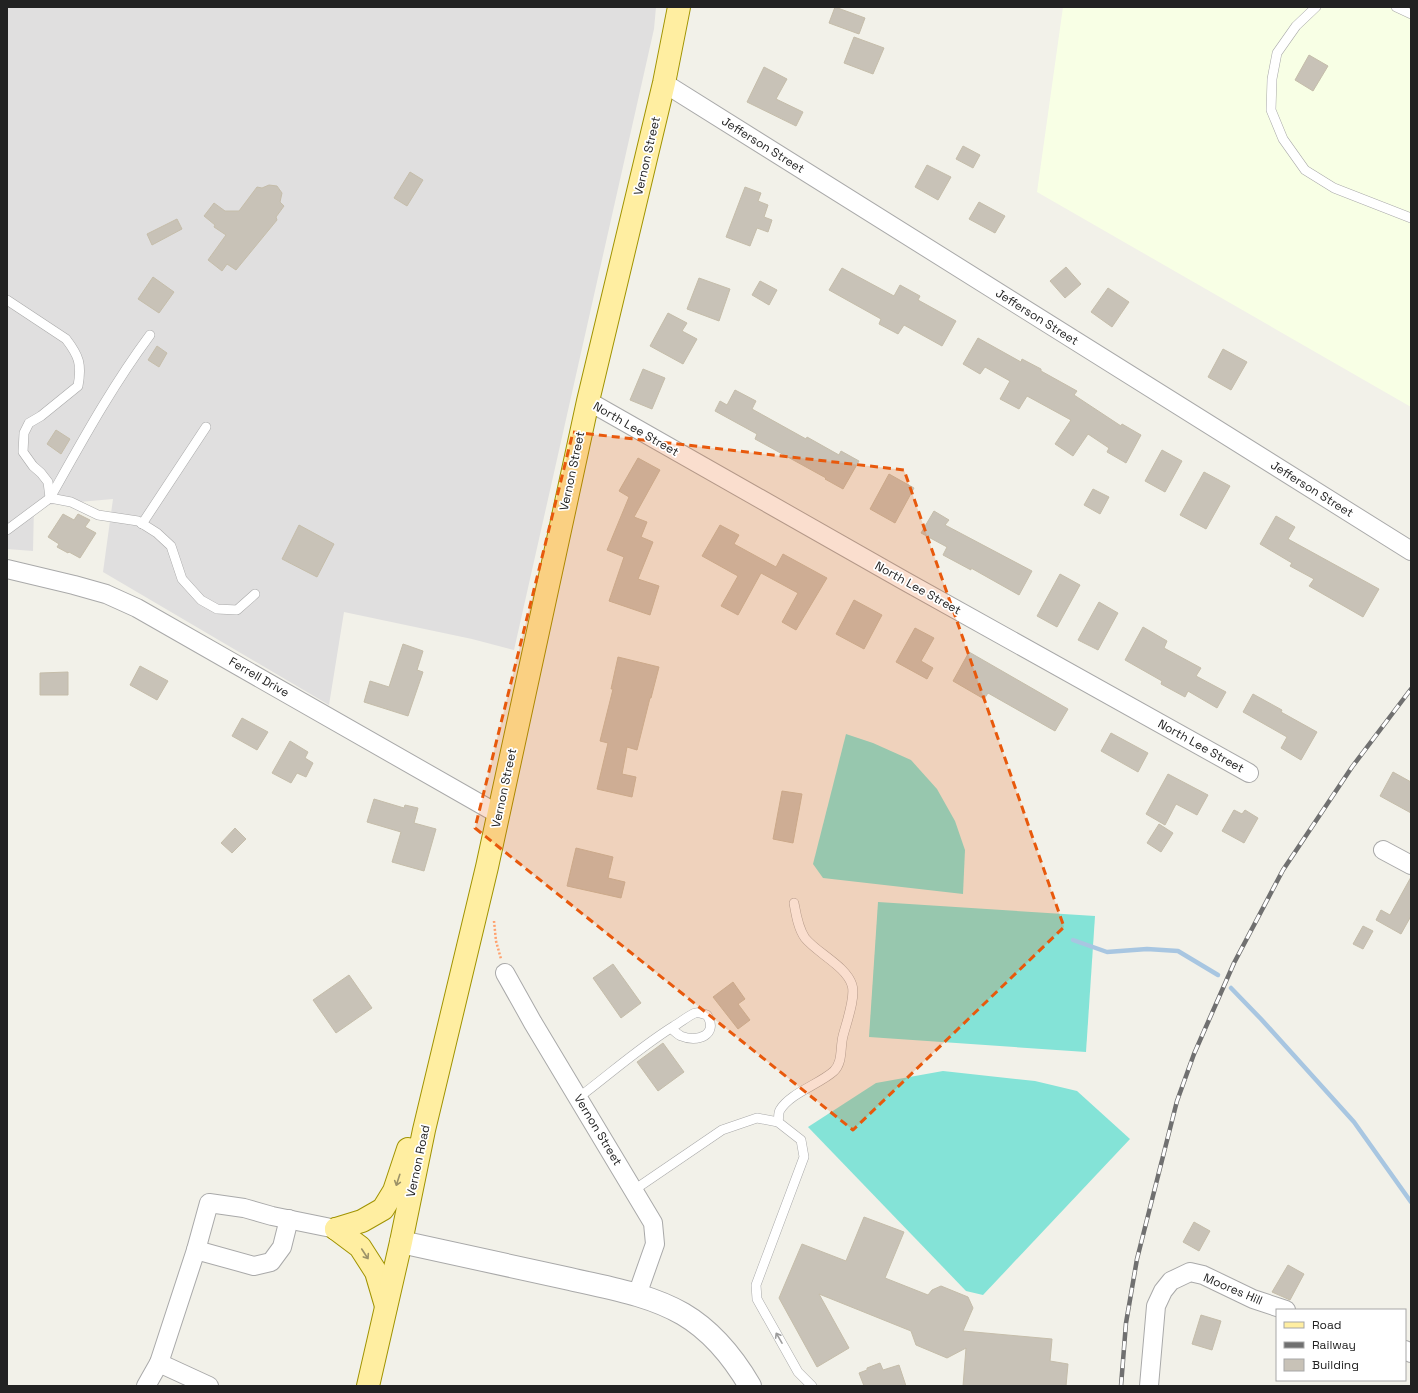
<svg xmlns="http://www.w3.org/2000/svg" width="1418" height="1393" font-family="'Space Grotesk',sans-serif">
<rect width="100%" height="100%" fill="#f2f1e9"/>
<path fill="#e0dfdf" d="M7 7H656L654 29 514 650 472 639 344 612 329 705 103 572 113 499 34 506 33 551 7 549Z"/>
<path fill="#f8ffe5" d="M1063 7H1411V407L1037 192Z"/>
<g fill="#84e3d7">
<path d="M846 734 873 743 911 760 937 789 955 821 965 850 963 894 823 878 813 864Z"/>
<path d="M878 902 1095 916 1086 1052 869 1037Z"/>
<path d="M943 1071 1035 1081 1077 1091 1130 1139 983 1295 966 1291 808 1127 876 1083Z"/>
</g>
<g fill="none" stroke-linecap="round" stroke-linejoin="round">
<g stroke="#a8c6e1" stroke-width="4.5">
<path d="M1073 940 1107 952 1147 949 1178 951 1218 975"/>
<path d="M1231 988 1261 1019 1354 1122 1411 1202"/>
</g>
</g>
<g fill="#c8c2b7" stroke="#c5bdaa">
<path d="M835 7 865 18 859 34 829 23Z"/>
<path d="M854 37 884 48 873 74 844 63Z"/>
<path d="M1309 55 1328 66 1313 91 1295 80Z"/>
<path d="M764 67 787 79 776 99 803 112 796 126 747 102Z"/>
<path d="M963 146 980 155 973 168 956 159Z"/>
<path d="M927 165 951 177 938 200 915 187Z"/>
<path d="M410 172 423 180 407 206 394 198Z"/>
<path d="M269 185 277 186 282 193 280 202 284 206 276 217 277 220 236 270 227 264 222 271 208 260 226 235 214 227 215 225 204 216 214 203 225 211H239L257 187 262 188Z"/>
<path d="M745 187 761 193 758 201 768 205 764 217 772 220 768 232 757 228 750 246 726 237Z"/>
<path d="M979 202 1005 216 995 233 969 219Z"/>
<path d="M177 219 182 229 152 245 147 234Z"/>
<path d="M1066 267 1081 284 1065 298 1050 281Z"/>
<path d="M842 268 894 296 900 285 920 296 918 300 956 321 942 346 904 325 898 334 879 324 881 319 829 290Z"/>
<path d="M153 277 174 292 159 313 138 299Z"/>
<path d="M699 278 730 289 719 321 687 309Z"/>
<path d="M760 281 777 290 769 305 752 295Z"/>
<path d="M1108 288 1129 302 1112 327 1091 312Z"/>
<path d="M668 313 687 323 682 331 697 339 683 364 650 346Z"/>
<path d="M978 338 1021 362 1022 359 1041 369V371L1077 391 1074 395 1121 426 1122 424 1141 435 1126 463 1107 452 1109 448 1088 434 1073 456 1055 444 1071 420 1027 396 1019 409 1000 399 1010 381 985 367 980 374 963 364Z"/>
<path d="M157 346 167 353 159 367 148 360Z"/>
<path d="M1223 349 1247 362 1231 390 1208 377Z"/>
<path d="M643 369 665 378 652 409 630 400Z"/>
<path d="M735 390 756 401 752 409 806 439 807 437 839 455 841 451 859 461 843 489 825 479 826 478 755 439 757 434 715 411 720 401 727 405Z"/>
<path d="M56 430 70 439 61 454 47 444Z"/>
<path d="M1162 450 1182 461 1165 492 1145 481Z"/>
<path d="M638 458 660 470 634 517 647 522 641 537 653 542 638 579 659 586 650 615 609 601 624 557 607 550 629 497 619 491Z"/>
<path d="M1204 472 1230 486 1206 529 1180 515Z"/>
<path d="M889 474 914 488 895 523 870 509Z"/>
<path d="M1093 489 1109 497 1100 514 1084 505Z"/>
<path d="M934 511 949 520 945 525 1032 571 1019 595 971 568V570L943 555 947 547 921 533Z"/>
<path d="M63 514 74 520 78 514 90 520 85 527 96 533 80 558 69 552 68 553 57 547 59 544 48 537Z"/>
<path d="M1276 516 1295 527 1288 539 1379 589 1363 617 1309 586 1314 579 1290 566 1292 563 1260 544Z"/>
<path d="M299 525 334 544 317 577 282 559Z"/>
<path d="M720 525 739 535 734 544 776 567 783 554 827 578 796 630 782 622 798 593 761 573 738 615 721 606 738 576 702 556Z"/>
<path d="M1060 574 1080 585 1057 627 1037 616Z"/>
<path d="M854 600 882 615 864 649 836 634Z"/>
<path d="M1099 602 1118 613 1098 650 1078 640Z"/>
<path d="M1143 627 1167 641 1164 648 1201 668 1196 676 1226 692 1217 708 1188 691 1185 697 1161 684 1162 681 1125 660Z"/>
<path d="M915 628 934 638 921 661 933 668 927 679 896 662Z"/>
<path d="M403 644 423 651 417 670 423 672 408 716 364 702 370 681 389 687Z"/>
<path d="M969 652 1068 709 1055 731 988 693 984 699 953 681Z"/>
<path d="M618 657 659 667 651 698H650L637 750 627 747 622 774 636 777 632 797 597 789 608 743 600 741 613 689H611Z"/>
<path d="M140 666 168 681 157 700 130 685Z"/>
<path d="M68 672V695H40V673Z"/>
<path d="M1253 694 1282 710 1281 712 1317 732 1301 760 1281 748 1287 737 1243 712Z"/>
<path d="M242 718 268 732 257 750 232 736Z"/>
<path d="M1111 733 1148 753 1138 772 1101 751Z"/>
<path d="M290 741 308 752 305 758 313 763 306 777 297 773 291 783 272 773Z"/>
<path d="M1393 772 1411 782V813L1380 796Z"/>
<path d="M1168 774 1208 795 1197 815 1176 804 1165 825 1146 814Z"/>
<path d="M782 791 802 794 793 843 773 839Z"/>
<path d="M374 799 404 808 405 805 418 808 414 823 436 829 424 871 392 862 401 832 367 822Z"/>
<path d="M1234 810 1242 814 1245 810 1258 818 1244 843 1222 831Z"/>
<path d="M1159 824 1173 833 1161 852 1147 843Z"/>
<path d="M235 828 246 839 232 853 221 843Z"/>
<path d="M576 848 613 857 608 878 625 882 621 898 567 886Z"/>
<path d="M1411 877V916L1401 934 1376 920 1381 910 1390 915Z"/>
<path d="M1363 926 1373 931 1363 949 1353 944Z"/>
<path d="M613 964 641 1003 621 1018 593 978Z"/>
<path d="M349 975 372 1008 336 1033 313 1000Z"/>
<path d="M733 982 745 999 738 1004 750 1020 738 1029 713 997Z"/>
<path d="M663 1043 684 1072 658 1091 637 1062Z"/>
<path d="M864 1217 904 1232 885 1278 928 1295 932 1290 941 1286 968 1297 973 1308 963 1331 1052 1339 1050 1361 1068 1364 1066 1386H963L966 1348 947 1358 916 1345 911 1331 819 1294 849 1348 817 1367 779 1298 802 1244 846 1261Z"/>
<path d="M1194 1222 1210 1231 1199 1251 1183 1242Z"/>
<path d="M1288 1265 1304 1274 1290 1300 1272 1292Z"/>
<path d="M1201 1315 1221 1321 1212 1350 1192 1344Z"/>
<path d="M880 1363 883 1370 899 1365 906 1386H864L859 1373 867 1370V1368Z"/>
</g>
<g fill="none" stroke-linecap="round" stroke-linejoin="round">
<g stroke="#a9a9a9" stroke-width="10">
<g id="service">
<path d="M1316 7 1296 26 1277 53 1272 79 1271 110 1283 139 1305 170 1334 188 1411 218"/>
<path d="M1396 7 1411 14"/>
<path d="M7 300 66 339C79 356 82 364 78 386L41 416 29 423 24 433 23 452 33 466 41 473 48 482 50 498"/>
<path d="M50 498C81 443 112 386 150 335"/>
<path d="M142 524 206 427"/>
<path d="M7 530 50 498 71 502 98 515 138 521 157 533 171 546 182 579 201 600 217 609 237 610 255 594"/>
<path d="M578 1098C610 1074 640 1047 674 1026 681 1022 688 1016 695 1013 699 1012 703 1014 707 1015 719 1035 697 1043 681 1036 677 1034 674 1031 671 1028"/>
<path d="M778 1122C779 1119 778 1113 780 1110 790 1093 820 1084 834 1071 843 1062 840 1047 843 1036 846 1024 856 997 852 985 846 966 817 953 805 938 798 928 796 914 794 903"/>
<path d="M634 1190 722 1130 757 1118 778 1122 801 1140 804 1157 756 1285 757 1299 798 1372 812 1386"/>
</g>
</g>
<g stroke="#a9a9a9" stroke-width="20">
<g id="minor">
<path d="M664 83 1411 551"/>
<path d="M588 401 903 580 1249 773"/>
<path d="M7 569 74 585 106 594 137 608 498 814"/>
<path d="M1383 850 1411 865"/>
<path d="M505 973 533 1023 653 1223 655 1244 637 1295"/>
<path d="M196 1250 254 1266 271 1262 282 1247 289 1219"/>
<path d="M1405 1350 1411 1353"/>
<path d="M159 1363 209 1386"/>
<path d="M146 1386 159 1363 196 1250 209 1203 244 1208 272 1216 336 1229"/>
<path d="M1149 1386 1156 1306 1163 1291 1171 1281 1190 1272 1203 1275 1253 1299 1286 1310"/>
</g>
</g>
<g stroke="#a9a9a9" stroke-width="24">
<path id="tertiary" d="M401 1242C458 1254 514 1267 570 1279 608 1288 648 1294 683 1314 712 1331 733 1357 750 1386"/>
</g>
<g stroke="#a09300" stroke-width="24">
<g id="primary">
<path d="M336 1229 362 1221 383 1209 394 1191 408 1149"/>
<path d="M336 1229 360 1247 376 1272 386 1306"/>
<path d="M368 1386 401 1242 424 1130 487 867 588 401 664 83 679 7"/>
</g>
</g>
<path stroke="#ffa16d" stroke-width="2.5" stroke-dasharray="2 2" stroke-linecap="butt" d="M494 921 496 941 501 959"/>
<use href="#service" stroke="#fff" stroke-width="9"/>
<use href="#minor" stroke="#fff" stroke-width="18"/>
<use href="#tertiary" stroke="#fff" stroke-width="22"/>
<use href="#primary" stroke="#ffeea1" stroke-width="22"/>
<g stroke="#707070" stroke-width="4.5">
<path id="rail" d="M1121 1386 1126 1323 1137 1259 1177 1101 1194 1054 1234 963 1283 870 1352 767 1411 689"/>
</g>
<use href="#rail" stroke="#fff" stroke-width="3" stroke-dasharray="9" stroke-linecap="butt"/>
</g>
<defs><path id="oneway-shaft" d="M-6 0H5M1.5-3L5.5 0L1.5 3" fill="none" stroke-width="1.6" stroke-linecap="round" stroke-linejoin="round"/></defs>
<g stroke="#9c9268">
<use href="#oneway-shaft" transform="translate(398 1180) rotate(108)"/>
<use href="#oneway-shaft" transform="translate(365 1254) rotate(57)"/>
</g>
<use stroke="#9c9c9c" href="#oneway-shaft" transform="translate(779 1338) rotate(-120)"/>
<path fill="#e8590c" fill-opacity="0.2" stroke="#e8590c" stroke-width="3" stroke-dasharray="8 5" stroke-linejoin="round" d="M573 432 904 470 1064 927 853 1130 475 828Z"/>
<g text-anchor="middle" stroke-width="3.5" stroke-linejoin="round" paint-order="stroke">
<g font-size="12" fill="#222" stroke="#fff">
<text transform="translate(763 145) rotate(32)" y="4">Jefferson Street</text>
<text transform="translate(647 156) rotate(-77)" y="4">Vernon Street</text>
<text transform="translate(1037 317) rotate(32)" y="4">Jefferson Street</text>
<text transform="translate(636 429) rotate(30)" y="4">North Lee Street</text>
<text transform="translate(572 471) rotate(-78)" y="4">Vernon Street</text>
<text transform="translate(1312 489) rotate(32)" y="4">Jefferson Street</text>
<text transform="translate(918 588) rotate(29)" y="4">North Lee Street</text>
<text transform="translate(259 677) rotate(30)" y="4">Ferrell Drive</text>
<text transform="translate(1201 746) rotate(29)" y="4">North Lee Street</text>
<text transform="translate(504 788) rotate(-78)" y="4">Vernon Street</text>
<text transform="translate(598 1130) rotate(59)" y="4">Vernon Street</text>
<text transform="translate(418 1161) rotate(-78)" y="4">Vernon Road</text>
<text transform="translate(1233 1289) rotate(23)" y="4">Moores Hill</text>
</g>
</g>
<rect width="1418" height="1393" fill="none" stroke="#222222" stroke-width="16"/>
<rect x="1276" y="1309" width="130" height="72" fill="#ffffff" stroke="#a7a7a7"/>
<rect x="1284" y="1322" width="20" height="6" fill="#ffeea1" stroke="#a7a7a7"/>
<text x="1312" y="1329" font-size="12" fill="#222222">Road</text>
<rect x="1284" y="1342" width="20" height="6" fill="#707070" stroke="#a7a7a7"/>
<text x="1312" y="1349" font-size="12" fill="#222222">Railway</text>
<rect x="1284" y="1359" width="20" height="12" fill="#c8c2b7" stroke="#a7a7a7"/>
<text x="1312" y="1369" font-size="12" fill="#222222">Building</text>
</svg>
